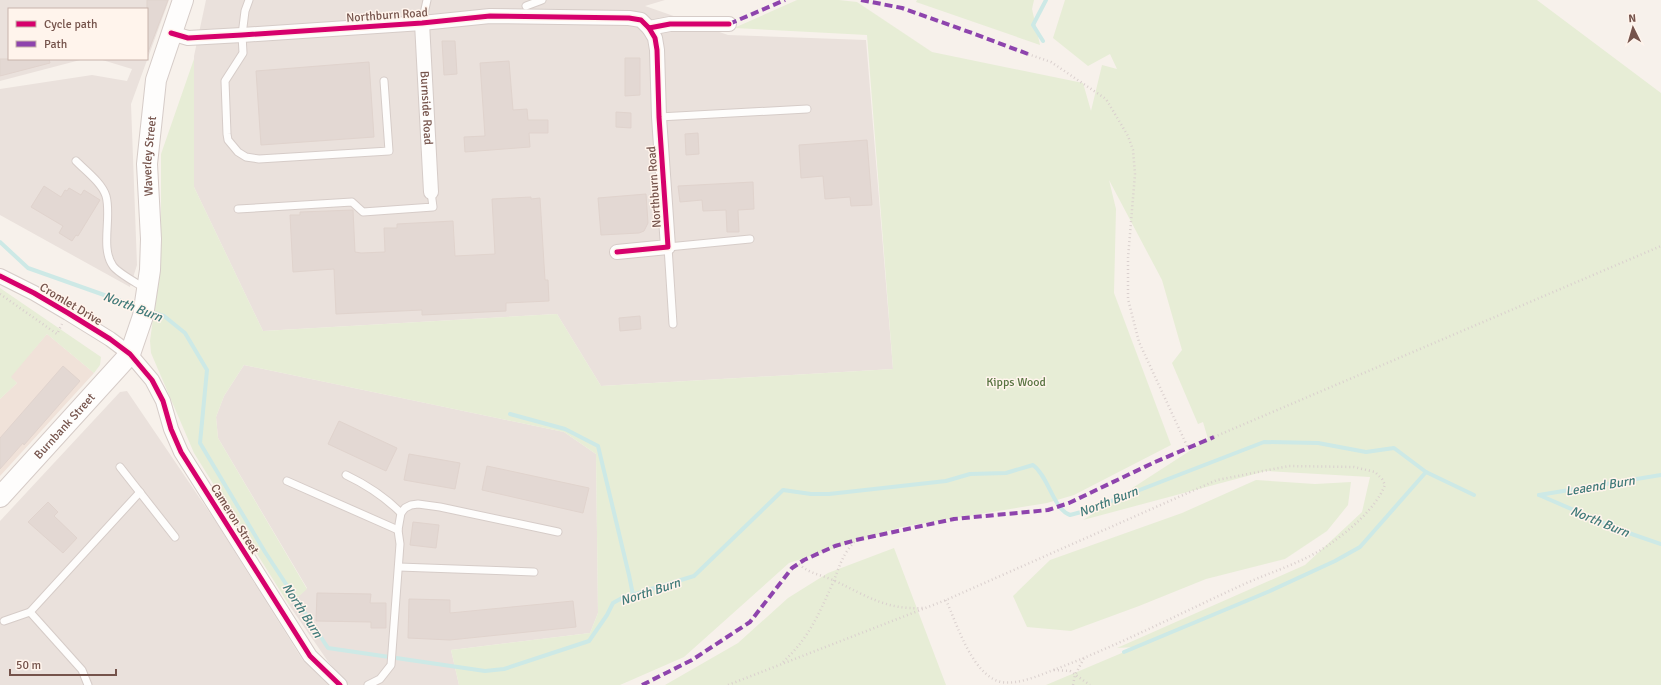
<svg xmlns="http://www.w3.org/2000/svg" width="1661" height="685" font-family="Signika,sans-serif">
<rect width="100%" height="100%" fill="#f7f1eb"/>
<path fill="#f0e2d9" d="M47 334 94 373 0 476V399L17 383 10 377Z"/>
<g fill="#eae1dc">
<path d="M0 0H169L131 104 137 265 130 287 0 215V89L92 75 127 81 132 69 99 59H147V9H9V59H84L0 81Z"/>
<path d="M206 0H665L645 6 728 35 866 40 893 369 601 386 557 314 263 331 194 187V56Z"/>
<path d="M244 365 564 432 596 454 598 613 590 633 451 650 459 685H347L327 660 289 605 307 588 218 438 216 417 224 396Z"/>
<path d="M127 391 216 522 302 659 330 685H0V521L120 392Z"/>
</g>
<g fill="#e7edd6">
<path d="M797 0H839L857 2 932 52 1083 83 1091 111 1102 65 1117 69 1110 54 1088 66 1053 38 1065 0H1537L1661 93V685H1046L1136 647 1117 648 1305 565 1362 512 1370 477 1266 471 1083 520 1208 439 1203 422 1198 424 1172 363 1182 350 1162 280 1109 180 1116 209 1114 293 1171 445 1074 495 1047 503 901 527 789 563 684 657 620 685H459L451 650 590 633 598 613 596 454 564 432 244 365 224 396 216 417 218 438 307 589 289 605 194 453 151 353 150 341 161 259V154L194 59V187L263 331 557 314 601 386 893 369 867 35 734 28Z"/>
<path d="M917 0H1034L1032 9 1040 45 916 2Z"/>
<path d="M0 288 101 357 100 365 94 373 47 334 11 377 17 383 0 399Z"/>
<path d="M1256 480 1315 484 1351 482 1348 505 1327 531 1285 559 1206 579 1139 606 1071 631 1027 627 1013 596 1050 560 1182 513Z"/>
<path d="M894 548 946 685H665L738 643 788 598 828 573Z"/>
</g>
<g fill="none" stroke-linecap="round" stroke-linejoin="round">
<g stroke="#cde9e6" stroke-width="4">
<path d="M1043 41 1033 25 1046 0"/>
<path d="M0 242 28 268 138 307"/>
<path d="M148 311 164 316 185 333 207 370 200 443 265 552 328 648 485 671 504 669 589 641 607 615 613 603 622 598 694 576 783 490 811 494H829L946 481 970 474 1006 473 1033 465C1049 477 1053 509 1070 515L1085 511 1264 442 1318 443 1366 452 1394 448 1426 472 1474 495"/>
<path d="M510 414 565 429 598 446 629 575 633 595"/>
<path d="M1539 495 1620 530 1661 544"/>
<path d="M1539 495 1661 475"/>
<path d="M1124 652 1270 591 1335 561 1360 547 1426 472"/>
</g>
</g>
<g fill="#e3d8d3" stroke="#e0d3cd">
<path d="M147 0H168L148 52H147Z"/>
<path d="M442 41H455L457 74 444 75Z"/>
<path d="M625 58H640V95L625 96Z"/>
<path d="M0 59H49L50 63 0 76Z"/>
<path d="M509 61 513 110 527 109 528 120H548V133H529L530 147 465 152 464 137 485 136 480 63Z"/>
<path d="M369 62 374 137 261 145 256 71Z"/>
<path d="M616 112 631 113V128L616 127Z"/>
<path d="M698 133 699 154 686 155 685 134Z"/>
<path d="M867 140 872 205 851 206 850 197 825 199 823 176 801 178 799 145Z"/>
<path d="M753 182 754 209 738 210 739 232H727L726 210 703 211 702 200 680 202 678 186Z"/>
<path d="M44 186 61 197 65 190 67 191 69 188 81 195 84 190 100 200 78 236 76 235 72 241 59 233 63 226 31 207Z"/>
<path d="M646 194 648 223 644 231 639 233 601 235 598 198Z"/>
<path d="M531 197V199L540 198 545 280H548L549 301 506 303V311L422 315V310L336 314 334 269 293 272 290 215H300V212L353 210 355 252 361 253 385 252 384 228H397V224L453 221 455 256 495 254 492 199Z"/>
<path d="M640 316 641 329 620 331 619 318Z"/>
<path d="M63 366 80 381 24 445 23 443 0 469V438Z"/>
<path d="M339 421 397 448 386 471 328 444Z"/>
<path d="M409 454 460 463 455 489 404 480Z"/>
<path d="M487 466 589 488 583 513 482 490Z"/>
<path d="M48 502 58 512 54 516 77 538 63 553 28 522Z"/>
<path d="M413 522 439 525 436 548 410 545Z"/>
<path d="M317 593 371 594 370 603H386V628H371V622L316 621Z"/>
<path d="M409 599 450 600V613L573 601 576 627 450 640 408 638Z"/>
</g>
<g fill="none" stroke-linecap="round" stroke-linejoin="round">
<g stroke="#d6ccc8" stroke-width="9">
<g id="service">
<path d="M249 0 245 11 242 35 243 53 225 81 227 134 228 140 238 152 246 157 259 159 389 151 384 81"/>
<path d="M526 6 542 0"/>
<path d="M422 23 427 0"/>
<path d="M659 117 807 109"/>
<path d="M76 161C86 171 102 183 106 196 112 217 100 248 113 266 119 274 137 283 146 289"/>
<path d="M238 209 352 202 363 212 433 207 431 192"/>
<path d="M673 324 668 247 750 239"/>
<path d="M120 467 175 537"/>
<path d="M346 475C367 485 384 496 401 513"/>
<path d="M287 481 398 530"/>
<path d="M399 567 534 572"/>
<path d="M30 612 82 670 88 685"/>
<path d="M4 621 30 612 140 492"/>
<path d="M368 685 380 679 391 665 400 544 398 530 401 513 405 508 411 505 418 504 440 507 558 532"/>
</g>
</g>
<g stroke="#d6ccc8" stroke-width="16">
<g id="minor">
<path id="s1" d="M422 23 431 192"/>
<path d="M171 33 188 38 242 35 422 23 490 16 629 18 641 20 649 28 670 24H729"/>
<path d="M617 252 668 247 659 117 657 50 655 38 649 28"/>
<path d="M0 276 34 293 68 313 110 339 130 354 152 380 163 401 171 429 181 452 310 656 340 685"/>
</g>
</g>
<g stroke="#d6ccc8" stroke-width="22">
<g id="secondary">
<path id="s2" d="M0 497 130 354 143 316 150 270 151 239 147 164 156 80 183 0"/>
</g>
</g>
<g stroke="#dad0ce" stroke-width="2.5" stroke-dasharray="1 3" stroke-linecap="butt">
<path d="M1028 54 1051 62 1106 99 1128 136 1133 150 1135 174 1128 258V299L1139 342 1188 448"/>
<path d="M0 294 57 334 62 324"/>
<path d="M1214 437 1661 246"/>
<path d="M799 564C809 574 823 575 835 581 867 596 886 610 923 608"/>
<path d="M783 662C808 639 818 616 832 585 840 566 841 556 856 540"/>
<path d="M1054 670 1070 671 1090 685"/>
<path d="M728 685 946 600 1217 480 1289 466 1354 467 1375 472 1382 479 1385 485C1376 508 1350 530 1330 544 1303 563 1270 572 1240 586 1179 614 1119 645 1056 669 1040 675 1019 685 1001 682 972 675 957 624 946 600"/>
<path d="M1073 685 1075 675 1084 658"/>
</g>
<use href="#service" stroke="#fefdfc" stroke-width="7"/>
<use href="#minor" stroke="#fefdfc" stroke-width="14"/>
<use href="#secondary" stroke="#fefdfc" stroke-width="20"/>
<g stroke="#8e44ad" stroke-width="4" stroke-dasharray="8 4" stroke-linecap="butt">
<path d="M861 0 902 8 972 33 1028 54"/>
<path d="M729 24 785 0"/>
<path d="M642 685 692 660 750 622 792 568 804 560 835 546 856 540 954 519 1048 510 1069 503 1155 462 1214 437"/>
</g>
<g stroke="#fff4ec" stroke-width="8">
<g id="cycleway">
<path d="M171 33 188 38 242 35 422 23 490 16 629 18 641 20 649 28 670 24H729"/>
<path d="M617 252 668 247 659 117 657 50 655 38 649 28"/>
<path d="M0 276 34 293 68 313 110 339 130 354 152 380 163 401 171 429 181 452 310 656 340 685"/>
</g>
</g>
<use href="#cycleway" stroke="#d6006c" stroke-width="5"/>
</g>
<g text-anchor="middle" stroke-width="3" stroke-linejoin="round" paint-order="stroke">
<g font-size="12" fill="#75534b" stroke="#fff4ec">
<text transform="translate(387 15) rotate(-4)" y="4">Northburn Road</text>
<text dy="4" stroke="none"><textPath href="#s1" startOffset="85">Burnside Road</textPath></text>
<text dy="4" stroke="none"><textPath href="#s2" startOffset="394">Waverley Street</textPath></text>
<text transform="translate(654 187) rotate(-94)" y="4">Northburn Road</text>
<text transform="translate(71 304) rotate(31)" y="4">Cromlet Drive</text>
<text dy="4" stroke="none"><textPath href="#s2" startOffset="96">Burnbank Street</textPath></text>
<text transform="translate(235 519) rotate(58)" y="4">Cameron Street</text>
</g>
<g font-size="12" fill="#587441" stroke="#fff4ec">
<text x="1016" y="386">Kipps Wood</text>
</g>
<g font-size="13" font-style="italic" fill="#407a79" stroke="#fff4ec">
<text transform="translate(133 306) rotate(21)" y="5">North Burn</text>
<text transform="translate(1600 485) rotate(-9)" y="5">Leaend Burn</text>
<text transform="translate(1108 501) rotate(-21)" y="5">North Burn</text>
<text transform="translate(1600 521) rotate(22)" y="5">North Burn</text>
<text transform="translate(650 591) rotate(-18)" y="5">North Burn</text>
<text transform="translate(303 610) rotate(57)" y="5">North Burn</text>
</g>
</g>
<rect x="8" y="8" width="140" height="52" fill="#fff4ec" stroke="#c8b4ac"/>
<rect x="16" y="21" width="20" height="6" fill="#d6006c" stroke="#c8b4ac"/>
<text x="44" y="28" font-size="12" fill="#75534b">Cycle path</text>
<rect x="16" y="41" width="20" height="6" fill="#8e44ad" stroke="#c8b4ac"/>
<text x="44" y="48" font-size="12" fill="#75534b">Path</text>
<g transform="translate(1633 28) rotate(355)" stroke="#fff4ec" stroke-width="3" paint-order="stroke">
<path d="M0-3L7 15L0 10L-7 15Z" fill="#75534b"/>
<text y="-6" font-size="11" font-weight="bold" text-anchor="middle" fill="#75534b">N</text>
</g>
<path d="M10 669v6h106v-6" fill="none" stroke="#75534b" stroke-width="2"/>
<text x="16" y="669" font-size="12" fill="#75534b" stroke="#fff4ec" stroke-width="3" paint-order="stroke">50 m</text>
</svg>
